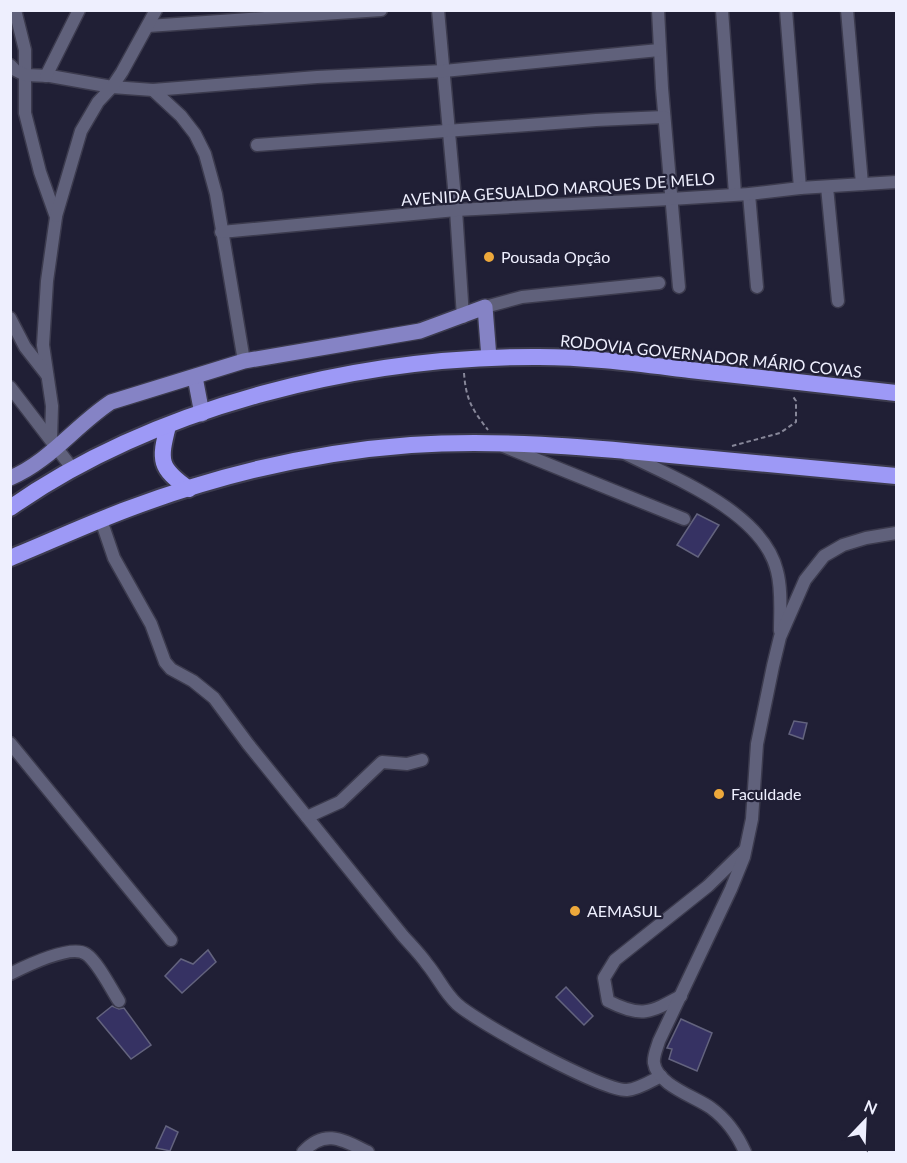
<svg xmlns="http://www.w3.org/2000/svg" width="907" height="1163" font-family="Lato,sans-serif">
<rect width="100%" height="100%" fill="#201f35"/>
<g fill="#363263" stroke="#63637e" stroke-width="1.5">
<path d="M697 514 719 525 698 557 677 545Z"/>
<path d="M794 721 807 723 803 739 789 734Z"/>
<path d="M208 950 216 962 182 993 165 976 181 959 193 964Z"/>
<path d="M566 987 593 1016 584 1025 556 997Z"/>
<path d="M112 1006 119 1009 124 1008 151 1045 131 1059 97 1018Z"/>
<path d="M681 1019 712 1033 697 1071 669 1059 672 1049 667 1048Z"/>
<path d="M166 1126 178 1132 170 1151 156 1148Z"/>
</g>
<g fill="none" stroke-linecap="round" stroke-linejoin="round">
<g stroke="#3c3b4e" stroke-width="15">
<g id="minor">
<path d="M15 10 25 50V113L40 172 56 217 47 281 43 345 52 406 51 439"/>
<path d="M438 10 456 210 463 317"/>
<path d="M658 10 662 88 679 287"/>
<path d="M722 10 735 194"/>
<path d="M786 10 800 188"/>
<path d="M847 10 862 184"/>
<path d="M148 26 381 10"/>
<path d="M10 65 15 70 25 75 50 76 112 87 153 90 317 77 444 71 659 50"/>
<path d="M46 76 79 10"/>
<path d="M153 90 181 116 195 134 205 154 216 194 244 361"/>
<path d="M257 145 596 120 664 117"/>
<path d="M827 187 838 301"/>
<path d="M749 194 757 287"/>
<path d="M56 216 81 131 98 102 112 87 122 72 156 10"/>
<path d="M221 232 456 210 671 199 749 194 800 188 896 182"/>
<path d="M485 307 522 297 659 283"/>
<path d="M10 318 25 347 47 375"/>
<path d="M10 387 72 468"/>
<path d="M503 446 684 519"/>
<path d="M624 453C674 478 763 512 777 571 782 590 780 611 780 631"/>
<path d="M101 520 114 558 151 624 165 662 171 669 193 681 214 698 248 744 403 936C411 945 420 954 427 964 438 977 444 992 457 1004 478 1023 602 1091 627 1090 639 1089 651 1081 661 1076"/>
<path d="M10 743 171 940"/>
<path d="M307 817 340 802 382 762 407 764 422 760"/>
<path d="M10 974C26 966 71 944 86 954 98 962 111 989 119 1001"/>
<path d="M681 996C650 1013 641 1018 608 1001L604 978 615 960 708 886 745 850"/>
<path d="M303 1152C325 1128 343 1140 368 1152"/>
<path d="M745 1152C738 1136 726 1119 711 1108 696 1097 657 1085 654 1063 653 1056 657 1048 659 1041L731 889 744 857 752 819 757 744 773 666 780 637 805 580 824 556 843 545 866 538 896 533"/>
</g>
</g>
<g stroke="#3c3b4e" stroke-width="18">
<g id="major">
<path d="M195 377 202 414"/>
<path d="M10 478C49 462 76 425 111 402L244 361 420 331 485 307 489 358"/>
</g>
</g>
<g stroke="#3c3b4e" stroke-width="20">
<g id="highway">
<path d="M168 426C159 461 159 468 189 489"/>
<path d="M10 508C157 405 362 356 539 357 590 357 640 364 690 370 759 378 828 386 896 393"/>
<path d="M10 558C49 542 88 524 128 509 218 475 315 452 411 445 497 439 585 447 670 455 746 462 821 469 896 476"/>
</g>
</g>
<g stroke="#878799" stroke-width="2" stroke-dasharray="4.5 3" stroke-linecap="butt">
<path d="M464 373C466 400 472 409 488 430"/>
<path d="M732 446 780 433 796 422V401L792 395"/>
</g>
<use href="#minor" stroke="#60617b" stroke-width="12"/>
<use href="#major" stroke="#8583c5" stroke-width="15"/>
<use href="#highway" stroke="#9d99f6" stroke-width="16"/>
</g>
<g fill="#eda83b" stroke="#201f35" stroke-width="2">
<circle cx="489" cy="257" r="6"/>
<circle cx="719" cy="794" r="6"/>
<circle cx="575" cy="911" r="6"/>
</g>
<g text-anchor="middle" stroke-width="4.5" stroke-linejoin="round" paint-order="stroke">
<g font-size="16" fill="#eeeffe" stroke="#201f35">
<text transform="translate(558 189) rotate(-4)" y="6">AVENIDA GESUALDO MARQUES DE MELO</text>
<text transform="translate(711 356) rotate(6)" y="6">RODOVIA GOVERNADOR MÁRIO COVAS</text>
</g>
<g font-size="16" fill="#eeeffe" stroke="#201f35" text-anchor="start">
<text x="501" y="263">Pousada Opção</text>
<text x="731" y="800">Faculdade</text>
<text x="587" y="917">AEMASUL</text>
</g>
</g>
<rect width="907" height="1163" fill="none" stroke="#eeeffe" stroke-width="24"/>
<g transform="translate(865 1121) rotate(23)" stroke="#201f35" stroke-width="4.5" paint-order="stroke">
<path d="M0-4.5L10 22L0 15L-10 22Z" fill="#eeeffe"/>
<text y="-9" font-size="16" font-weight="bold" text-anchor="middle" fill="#eeeffe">N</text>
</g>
</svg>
